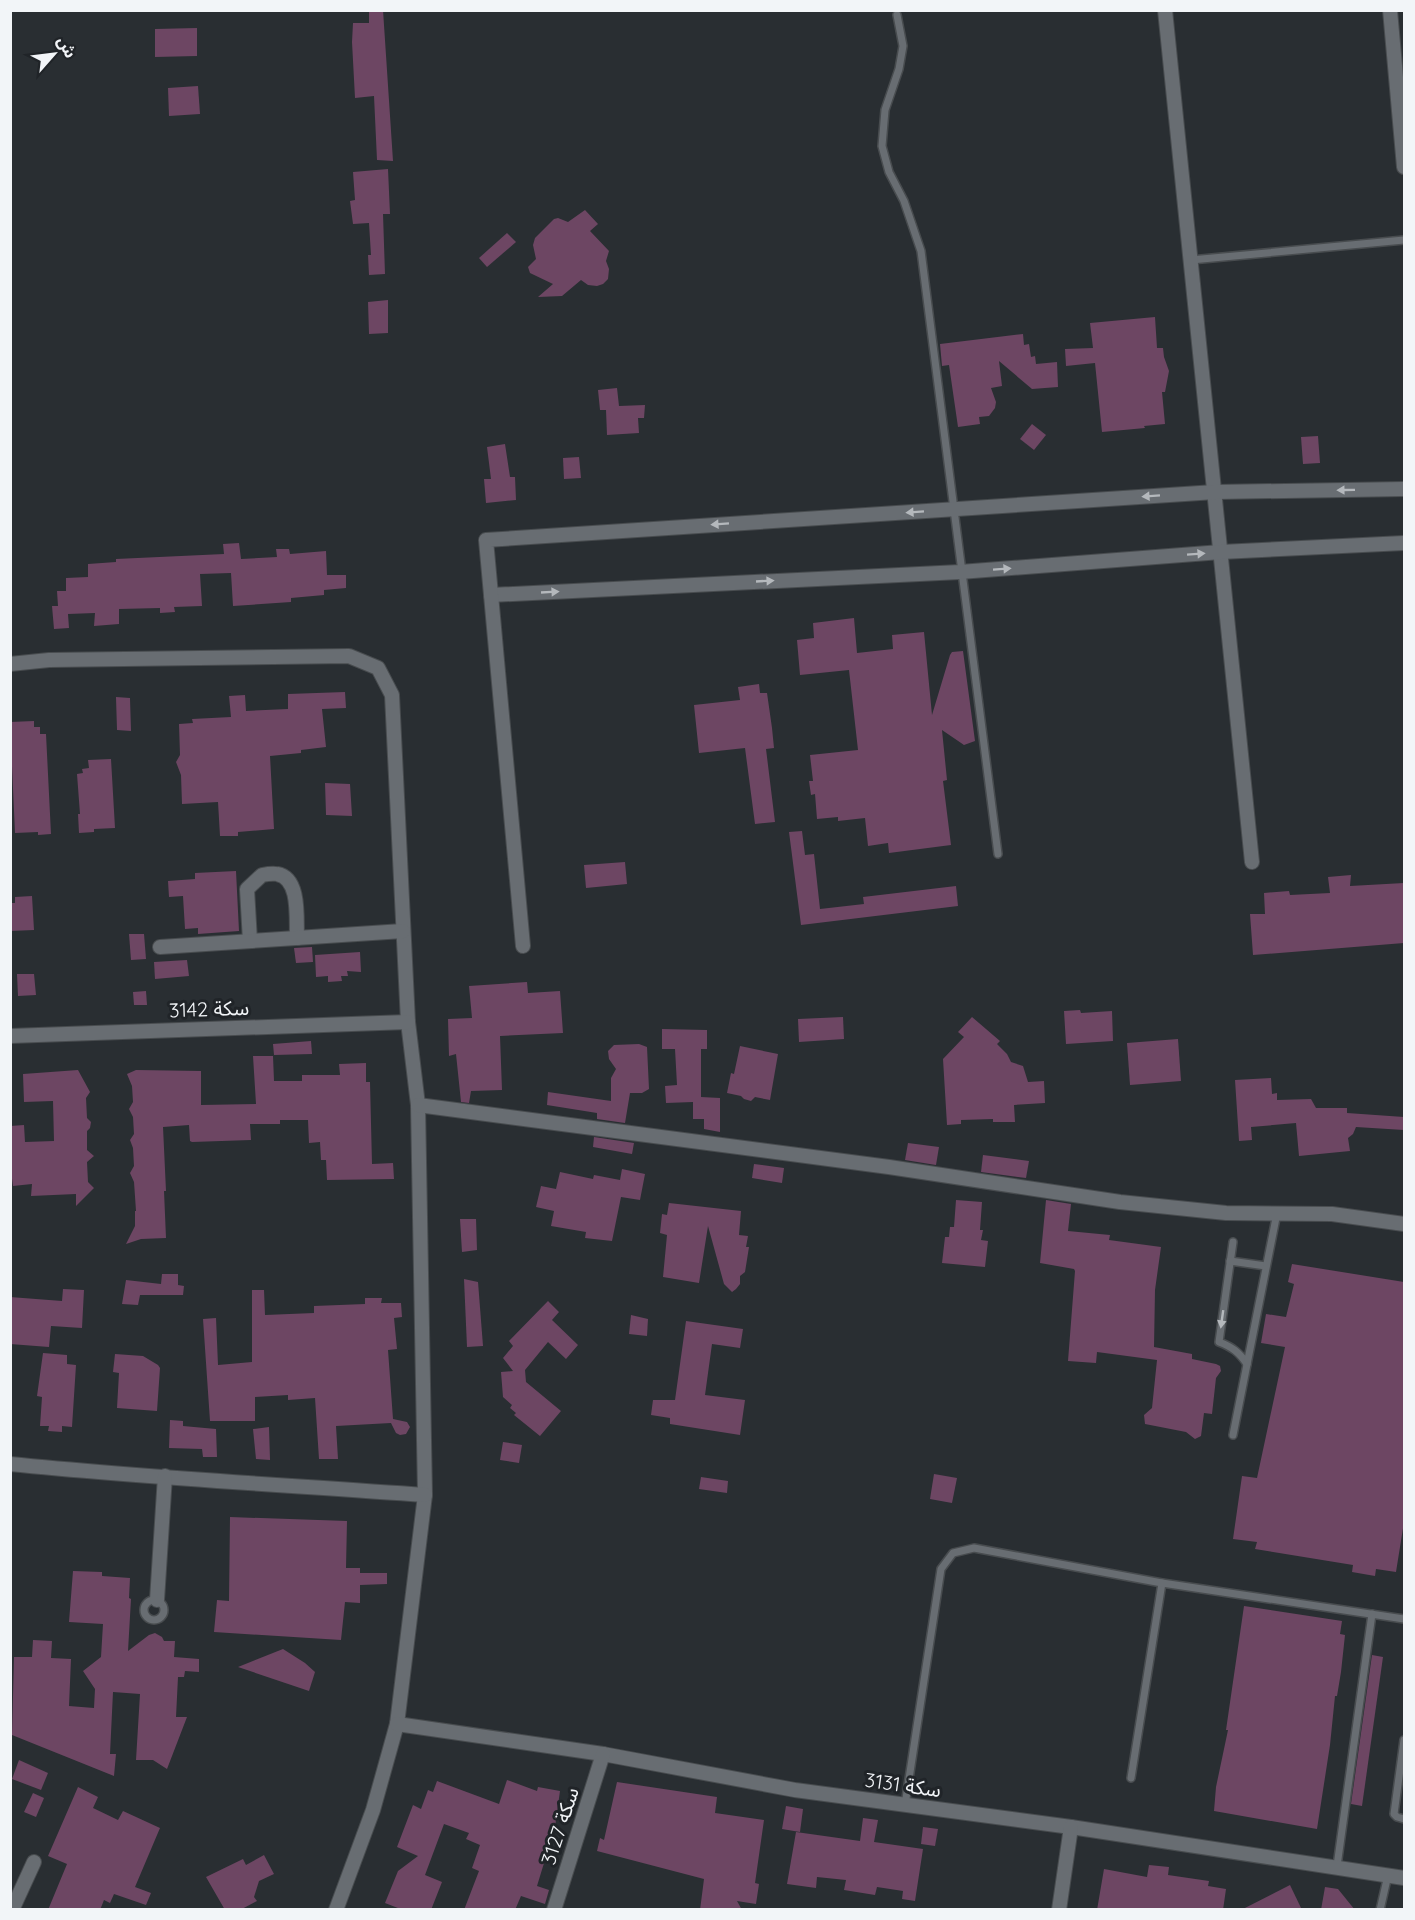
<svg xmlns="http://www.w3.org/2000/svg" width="1415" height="1920" font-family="Quicksand,'Noto Sans Arabic',sans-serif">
<rect width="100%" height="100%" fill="#292e32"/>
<g fill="#6d4663">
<path d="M369 10H383L393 161 377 160 374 96 355 98 352 42 353 23H369Z"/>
<path d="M197 28V56L155 57V29Z"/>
<path d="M198 86 200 114 169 116 168 88Z"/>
<path d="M388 169 390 214H383L385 274 369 275 368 255H371L369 223 353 224 350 201 355 200 353 172Z"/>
<path d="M585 210 598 224 590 231 609 251 606 261 609 269 608 279 603 284 597 286 588 285 581 280 562 296 538 297 553 284 530 273 528 267 536 259 533 245 535 238 554 219 558 218 568 222Z"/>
<path d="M507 233 516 242 487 267 479 258Z"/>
<path d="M388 300V333L369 334 368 302Z"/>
<path d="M1155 317 1157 348H1163L1164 357 1169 371 1165 392H1162L1165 424 1144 426 1145 428 1102 432 1095 363 1066 366 1065 349 1093 348 1090 323Z"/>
<path d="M1023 334 1024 345 1029 344 1031 357 1035 356 1036 364 1057 362 1058 387 1032 389 999 361 1002 386 991 388 996 402 995 408 989 416 979 417 980 424 958 427 949 365 942 366 940 344Z"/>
<path d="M617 388 619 406 645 405 644 418H638L639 433 607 435 606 410H600L598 390Z"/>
<path d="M1032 424 1046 435 1034 450 1020 439Z"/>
<path d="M1318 436 1320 463 1303 464 1301 437Z"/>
<path d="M505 444 510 477H515L516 500 486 503 484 479H491L487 447Z"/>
<path d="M579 457 581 478 564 479 563 458Z"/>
<path d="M239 543 241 559 277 557 276 549H289L290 554 326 551 327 575H346V588L324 590V595L291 598V602L233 606 231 573 200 574 202 606 174 607 175 612 160 613V608L119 609V624L94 626 95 613 68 614 69 628 54 629 52 606H58L57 591H66V578L88 577V564L116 562V559L224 554 223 544Z"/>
<path d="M854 618 857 653 893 649 892 635 924 632 932 715 950 655 952 652 963 651 975 741 964 745 942 730 947 780 943 781 951 845 889 853 888 843 868 846 865 818 838 821V817L817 819 815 794 811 795 809 781H813L810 755 858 750 849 670 800 675 797 640 814 638 813 623Z"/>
<path d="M759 684 760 693H767L772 728 774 748 766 749 775 822 755 824 745 748 699 753 694 705 740 700 738 687Z"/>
<path d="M345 692 346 708 322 709 326 747 301 750V753L270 756 274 829 238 832V836H220L218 802 182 804 181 775 176 762 180 755 179 724 193 723 192 719 231 717 229 696 245 695 246 711 288 709V694Z"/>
<path d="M116 697 130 698 131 731 117 730Z"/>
<path d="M34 721V727H40V734H46L51 834 38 835V832L15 833 10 722Z"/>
<path d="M111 759 115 828 94 829V832L79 833 78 814H80L77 774 83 773 82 769 89 768 88 760Z"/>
<path d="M325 783 350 784 352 816 326 815Z"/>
<path d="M802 831 805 855 814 854 820 909 864 904 863 897 956 886 958 906 801 925 789 832Z"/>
<path d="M625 862 627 884 586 888 584 865Z"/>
<path d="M236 871 239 931 198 934V928L185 929 183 896 169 897 168 881 195 879V873Z"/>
<path d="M1351 875 1350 886 1404 883V943L1253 955 1250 914H1265L1264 893 1289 891 1290 895 1330 893 1328 877Z"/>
<path d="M32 896 34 930 10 931V903H15V897Z"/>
<path d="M129 934H144L146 959 131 960Z"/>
<path d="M312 947 313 962 296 963 294 948Z"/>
<path d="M360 952 361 972 347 971 348 976H341L342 981 328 982V976L316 977 315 955Z"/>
<path d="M187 960 189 976 155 979 154 962Z"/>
<path d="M17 974H34L36 995 18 996Z"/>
<path d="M527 982 528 993 560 991 563 1033 500 1036 502 1090 471 1091 469 1103 461 1102 456 1054 449 1056 448 1019 472 1018 469 986Z"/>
<path d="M146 991 147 1005H134L133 992Z"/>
<path d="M1080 1010 1081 1013 1112 1011 1113 1041 1066 1044 1064 1011Z"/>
<path d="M843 1017 844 1039 799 1042 798 1019Z"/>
<path d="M972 1017 1000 1041 997 1044 1007 1054 1011 1062 1023 1066 1028 1082 1044 1081 1045 1103 1014 1105 1015 1122H993V1119L961 1120V1124L947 1125 943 1059 964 1037 958 1032Z"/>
<path d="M662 1029 707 1030V1049H701V1097L720 1098V1132L704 1129V1119H693V1102L666 1103 665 1086 677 1085 675 1049H662Z"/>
<path d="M1178 1039 1181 1081 1130 1085 1127 1043Z"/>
<path d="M311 1041 312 1054 274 1055 273 1044Z"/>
<path d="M639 1044 647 1047 649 1089 642 1093H630L625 1123 597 1119V1113L547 1105 548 1092 611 1101V1078L616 1069 609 1059 608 1051 614 1045Z"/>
<path d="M740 1046 778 1054 770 1100 755 1097 751 1101 744 1099 741 1096 727 1093 731 1073 734 1074Z"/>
<path d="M253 1056H273L274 1081H302V1075H340L339 1064 366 1063V1082H370L372 1164 393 1163 394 1179 327 1180 326 1160H321L320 1142 309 1143 308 1120H280V1124H250L251 1140 192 1142 190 1141 189 1125 163 1127 166 1191H164L166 1238 141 1239 126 1244 135 1226V1211H136L134 1182 130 1173 134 1166 133 1148 130 1140 134 1134 133 1117 129 1109 133 1102 132 1086 127 1074 136 1070 201 1071V1105L256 1104Z"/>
<path d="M78 1070 90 1092 86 1098 87 1118 91 1122 90 1128 87 1131V1150L94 1156 87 1162 88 1182 94 1188 76 1206V1194L31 1196 32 1184 13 1186 10 1164V1126L24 1125 25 1142 54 1141 53 1101 24 1102 23 1074Z"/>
<path d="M1271 1078 1272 1094 1277 1093V1100L1311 1099 1316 1108H1347V1113L1404 1117V1130L1356 1127 1353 1134 1348 1138 1350 1151 1299 1156 1296 1123 1251 1127 1252 1140 1239 1141 1235 1080Z"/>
<path d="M594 1137 634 1143 632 1154 593 1147Z"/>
<path d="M908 1143 939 1147 936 1165 905 1160Z"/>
<path d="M983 1155 1029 1161 1026 1178 981 1172Z"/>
<path d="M754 1164 784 1168 782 1183 752 1178Z"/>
<path d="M622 1169 645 1174 640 1200 621 1197 612 1241 585 1238 586 1232 551 1226 554 1211 536 1207 541 1186 556 1189 560 1172 593 1179 594 1175 620 1180Z"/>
<path d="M956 1200 982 1202 980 1230H983L981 1240 988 1241 985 1267 942 1263 945 1237H949L950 1227H954Z"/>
<path d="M1046 1200 1071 1204 1068 1231 1110 1235 1109 1240 1161 1247 1155 1290 1154 1347 1192 1354V1359L1216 1364 1220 1366 1221 1371 1216 1378 1212 1414 1204 1413 1201 1436 1195 1439 1186 1432 1145 1424 1144 1415 1152 1408 1157 1360 1097 1352 1096 1363 1068 1361 1075 1271 1074 1269 1040 1263Z"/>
<path d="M669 1203 741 1211 739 1235 748 1236 746 1247H749L745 1272 740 1276V1284L736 1289 732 1292 724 1284 708 1226 699 1283 663 1277 667 1235 660 1233 662 1214 667 1215Z"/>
<path d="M460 1219H476L477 1250 462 1252Z"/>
<path d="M1292 1264 1404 1282V1522L1396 1572 1376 1569 1375 1576 1352 1572 1353 1565 1255 1549 1257 1542 1233 1539 1242 1476 1257 1478 1285 1347 1261 1343 1266 1314 1286 1317 1294 1284 1288 1282Z"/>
<path d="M162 1274H178V1285L184 1286 183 1295H140L138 1305 122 1304 126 1280 161 1284Z"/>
<path d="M464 1279 478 1282 483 1346 467 1347Z"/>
<path d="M63 1289 84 1290 82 1328 51 1326 49 1347 10 1344V1297L62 1301Z"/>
<path d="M252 1290H264L265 1315 314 1313V1306L365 1304V1298H382L381 1303H401L402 1317 394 1318 397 1349 388 1350 393 1419 407 1422 410 1427 406 1434 400 1435 396 1433 391 1423 336 1426 338 1459H319L315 1398 288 1400V1395L255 1397V1421H210L203 1319 216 1318 218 1365 252 1362Z"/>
<path d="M548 1301 559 1312 552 1320 578 1345 566 1359 548 1342 525 1370 526 1382 561 1411 540 1436 514 1415 516 1413 510 1408 512 1405 503 1397 501 1372 513 1371 503 1358 513 1346 509 1341Z"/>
<path d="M631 1315 648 1319 647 1336 629 1334Z"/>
<path d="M686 1321 743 1329 740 1348 712 1344 705 1395 745 1400 740 1435 670 1424V1418L651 1415 653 1400H675Z"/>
<path d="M43 1353 67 1355V1364L76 1365 72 1427 62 1426V1432L48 1431 49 1426H40L42 1397 37 1396Z"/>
<path d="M115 1354 143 1356 158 1365 160 1368 157 1411 117 1408 119 1373 113 1372Z"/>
<path d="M170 1420 183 1421V1426L216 1429 217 1457H203L202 1449 169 1448Z"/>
<path d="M269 1427 270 1460 256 1459 253 1429Z"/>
<path d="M503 1442 522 1445 519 1463 500 1460Z"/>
<path d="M934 1474 957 1478 952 1503 930 1499Z"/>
<path d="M701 1477 728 1481 727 1493 699 1489Z"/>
<path d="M230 1517 347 1521 346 1568H360V1573H387V1584L360 1585V1603L345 1602 341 1640 214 1632 217 1600 229 1601Z"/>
<path d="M73 1571 102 1572V1576L130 1578 129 1598 131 1599 128 1651 149 1635 155 1633 162 1637 164 1641H175L174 1657 199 1659V1672L185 1671 184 1677H178L176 1717H187L167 1769 153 1760H136L140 1694 113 1692 110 1754H116L114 1776 12 1735 14 1657H32L33 1640 52 1641 51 1658 71 1659 69 1706 94 1708 95 1689 83 1671 101 1657 103 1624 69 1622Z"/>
<path d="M1244 1606 1342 1621 1340 1634 1345 1635 1341 1672 1337 1696H1335L1330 1745 1317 1829 1214 1811 1216 1787 1228 1730H1226Z"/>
<path d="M283 1649 305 1663 315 1672 309 1691 238 1667Z"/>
<path d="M1372 1655 1383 1657 1362 1806 1351 1804Z"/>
<path d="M19 1760 48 1773 41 1790 12 1779Z"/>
<path d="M507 1780 537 1791 538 1787 560 1791 555 1827 537 1886 549 1890 545 1904 521 1896 515 1910H464L479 1871 472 1868 480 1845 466 1839 469 1833 444 1824 425 1875 442 1882 431 1910H403L385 1903 398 1871 418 1856 397 1847 413 1805 421 1809 428 1790 433 1792 437 1781 499 1804Z"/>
<path d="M617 1782 717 1797 715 1813 764 1820 755 1883 759 1884 756 1904 737 1901 742 1910H700L704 1879 597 1851 600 1838 604 1840Z"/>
<path d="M78 1787 98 1797 93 1808 118 1820 123 1811 160 1828 135 1887 151 1893 146 1905 114 1894 110 1903 104 1900 100 1910H48L67 1864 48 1856Z"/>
<path d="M33 1793 44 1798 36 1817 24 1812Z"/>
<path d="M786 1806 803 1809 800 1832 782 1829Z"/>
<path d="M863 1818 878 1820 874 1842 923 1849 915 1901 902 1899 903 1891 877 1887 875 1895 844 1890 846 1880 817 1877 816 1888 787 1884 796 1832 860 1841Z"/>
<path d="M923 1827 938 1829 935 1846 921 1844Z"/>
<path d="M264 1855 274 1874 259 1881 254 1897 257 1901 240 1910H225L206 1877 243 1859 246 1865Z"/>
<path d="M1149 1865 1169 1867 1168 1875 1209 1881 1208 1886 1226 1889 1223 1910H1097L1104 1869 1147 1877Z"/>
<path d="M1290 1885 1302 1910H1241Z"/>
<path d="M1325 1887 1338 1889 1355 1910H1321Z"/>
</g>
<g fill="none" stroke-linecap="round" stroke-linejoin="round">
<g stroke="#484c4f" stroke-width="10">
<g id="lane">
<path d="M897 15 903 46 899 69 885 110 882 146 889 172 904 201 921 251 998 854"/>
<path d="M1191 260 1404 240"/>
<path d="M1233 1242 1219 1342C1232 1347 1239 1352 1247 1364"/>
<path d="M1230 1261 1266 1266"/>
<path d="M1233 1435 1277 1213"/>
<circle cx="154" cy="1610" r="10"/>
<path d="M1404 1740 1394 1814 1397 1817 1404 1819"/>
<path d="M1131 1778 1162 1583"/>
<path d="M905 1805 941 1569 953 1553 974 1548 1162 1583 1404 1619"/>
<path d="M1337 1866 1372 1614"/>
<path d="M1380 1910 1388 1875"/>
</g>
</g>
<g stroke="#484c4f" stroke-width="16">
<g id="street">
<path d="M1165 10 1252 862"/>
<path d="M1390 10 1404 167"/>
<path d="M491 595 960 572 1221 552 1404 543"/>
<path d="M10 664 49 660 349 656 378 668 392 695 408 1022 418 1105 425 1495 397 1724 373 1810 336 1910"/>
<path d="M250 941 247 889 262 875C267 874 272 873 277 874 301 878 296 920 297 938"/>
<path d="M523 946 486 540 1215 492 1404 489"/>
<path d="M160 947 403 931"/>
<path d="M10 1036 408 1022"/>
<path d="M418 1105 889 1167 1120 1202 1226 1213 1332 1214 1404 1224"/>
<path d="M10 1464C148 1478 287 1485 425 1495"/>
<path d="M157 1600 165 1476"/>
<path d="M397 1724 603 1754 795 1790 1071 1827 1404 1878"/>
<path d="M12 1910 34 1862"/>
<path d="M554 1910 603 1754"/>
<path d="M1059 1910 1071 1827"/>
</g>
</g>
<use href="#lane" stroke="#686d72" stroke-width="7"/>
<use href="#street" stroke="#686d72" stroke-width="14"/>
</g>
<defs><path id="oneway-solid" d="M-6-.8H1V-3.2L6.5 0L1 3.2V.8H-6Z" transform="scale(1.5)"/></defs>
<g fill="#b4b8bc">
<use href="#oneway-solid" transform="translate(1346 490) rotate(179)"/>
<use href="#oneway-solid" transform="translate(1151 496) rotate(176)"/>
<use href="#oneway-solid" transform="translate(915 512) rotate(176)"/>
<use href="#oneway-solid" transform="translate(720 524) rotate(176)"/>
<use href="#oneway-solid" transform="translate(1196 554) rotate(-4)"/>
<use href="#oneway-solid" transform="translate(1002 569) rotate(-4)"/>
<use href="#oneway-solid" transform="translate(765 581) rotate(-3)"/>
<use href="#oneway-solid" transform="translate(550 592) rotate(-3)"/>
<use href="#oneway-solid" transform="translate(1222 1319) rotate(98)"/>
</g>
<g text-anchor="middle" stroke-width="6" stroke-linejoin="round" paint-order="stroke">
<g font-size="20" fill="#f2f5f8" stroke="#202428">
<text transform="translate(209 1009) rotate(-2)" y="7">سكة 3142</text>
<text transform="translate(903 1785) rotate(8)" y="7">سكة 3131</text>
<text transform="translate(560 1826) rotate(-72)" y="7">سكة 3127</text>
</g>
</g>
<rect width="1415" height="1920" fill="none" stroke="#f2f5f8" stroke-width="24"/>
<g transform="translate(54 54) rotate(62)" stroke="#202428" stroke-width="4.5" paint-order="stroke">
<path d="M0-4.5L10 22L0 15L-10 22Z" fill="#f2f5f8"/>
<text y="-9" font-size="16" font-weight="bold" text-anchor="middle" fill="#f2f5f8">ش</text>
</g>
</svg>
